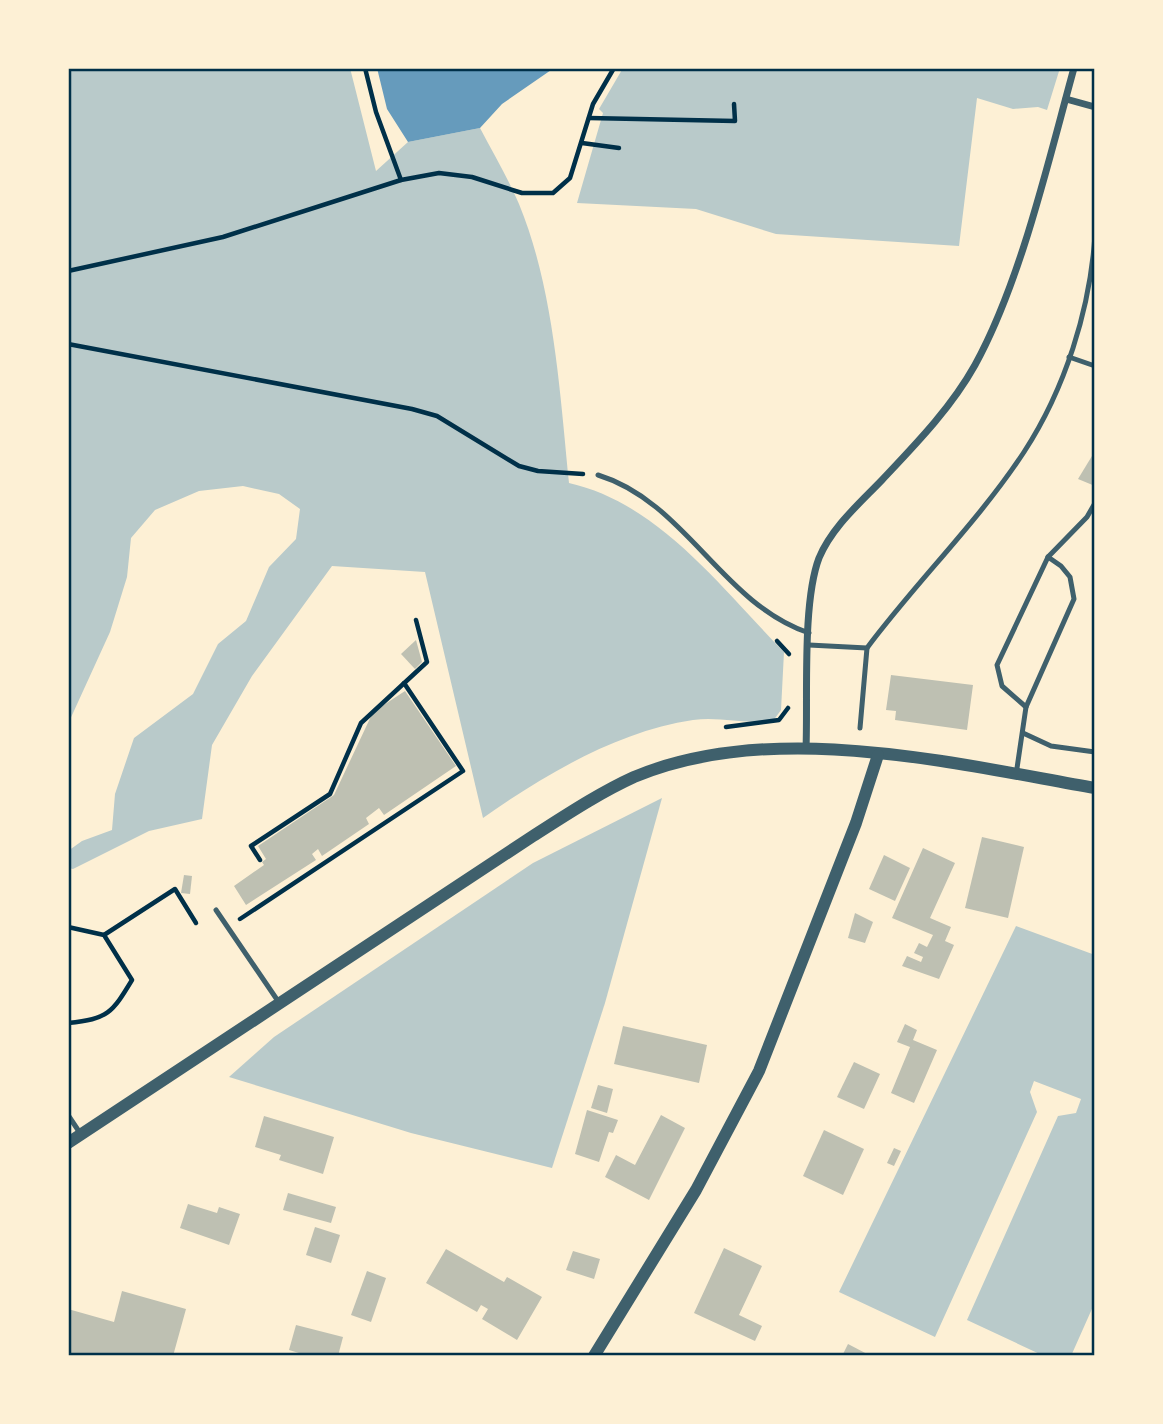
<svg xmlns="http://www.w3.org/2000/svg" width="1163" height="1424" font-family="'PT Sans',sans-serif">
<rect width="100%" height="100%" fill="#fdf0d5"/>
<g fill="#b9caca">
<path d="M68 68H350L376 171 408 142 480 128C493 153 508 178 519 204 554 289 560 393 569 483 659 503 722 589 784 652L781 710 773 721C746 725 720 716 693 720 618 731 544 775 483 818L425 572 332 566 252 676 212 745 202 819 149 831 73 869 68 868V851L82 841 112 830 115 794 134 738 193 694 218 644 246 621 269 567 296 539 300 509 279 494 243 486 199 491 155 510 131 538 127 577 110 632 68 724Z"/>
<path d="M623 68H1060L1047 110 1038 107 1013 109 977 98 959 246 776 234 696 209 577 203 603 113 599 109Z"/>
<path d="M662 798 605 1003 552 1168 411 1133 229 1077 274 1037 533 863Z"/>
<path d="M1016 926 1095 955V1302L1071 1356H1044L967 1320 1058 1116 1076 1113 1081 1099 1034 1081 1030 1092 1037 1112 935 1337 839 1292Z"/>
</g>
<path fill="#669bbc" d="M377 68H554L502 104 480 128 408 142 387 109Z"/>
<g fill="#bec0b2">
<path d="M1095 451V486L1078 479Z"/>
<path d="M416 640 422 662 415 669 401 654Z"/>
<path d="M891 675 973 685 967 730 895 720 896 711 886 710Z"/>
<path d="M405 691 456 766 384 815 379 808 366 818 369 824 322 856 318 849 312 854 316 860 246 905 234 886 264 865 262 862 266 859 258 846 334 795 373 712Z"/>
<path d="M982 837 1024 847 1008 918 965 908Z"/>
<path d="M923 848 955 863 930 918 951 927 945 941 954 945 939 979 902 966 907 956 921 962 923 957 914 953 919 943 927 947 933 935 892 918Z"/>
<path d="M884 855 910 868 895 901 869 889Z"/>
<path d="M184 875 192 876 190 894 181 893Z"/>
<path d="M855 913 873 922 865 943 848 938Z"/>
<path d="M905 1024 917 1030 913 1040 937 1050 914 1103 891 1093 910 1047 897 1042Z"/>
<path d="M623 1026 707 1045 699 1083 614 1064Z"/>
<path d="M854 1062 880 1074 864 1109 837 1097Z"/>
<path d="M598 1085 613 1089 607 1113 591 1108Z"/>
<path d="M587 1110 618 1120 613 1133 609 1132 599 1162 575 1154Z"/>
<path d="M661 1115 685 1128 649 1200 605 1177 616 1155 635 1165Z"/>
<path d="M264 1116 334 1137 323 1174 279 1160 281 1155 255 1147Z"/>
<path d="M824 1130 864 1149 843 1195 803 1176Z"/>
<path d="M894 1148 901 1151 894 1166 887 1163Z"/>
<path d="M288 1193 336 1207 331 1223 283 1210Z"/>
<path d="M188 1204 217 1213 219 1207 240 1214 229 1245 180 1228Z"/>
<path d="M315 1227 340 1235 331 1263 306 1255Z"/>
<path d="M724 1248 762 1266 739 1315 762 1326 755 1341 694 1313Z"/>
<path d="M446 1249 504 1282 507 1277 542 1297 517 1340 482 1319 488 1309 481 1305 477 1312 426 1283Z"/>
<path d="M573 1251 600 1259 594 1279 566 1270Z"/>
<path d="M367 1271 386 1278 371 1322 351 1315Z"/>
<path d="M122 1291 186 1309 173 1356H68V1309L114 1322Z"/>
<path d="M296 1325 343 1337 338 1356H309L289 1350Z"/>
<path d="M848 1344 871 1356H842Z"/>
</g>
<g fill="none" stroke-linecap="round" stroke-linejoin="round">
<g stroke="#003049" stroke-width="4.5">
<path d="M365 68 376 112 401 180"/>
<path d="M589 118 735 121 734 104"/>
<path d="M582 143 619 148"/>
<path d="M68 271 223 237 401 180 439 173 472 177 522 193H553L570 178 593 104 614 68"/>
<path d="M68 344 412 409 437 416 519 466 538 471 583 474"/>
<path d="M777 641 789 654"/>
<path d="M726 727 779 720 788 708"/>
<path d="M260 860 251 846 330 794 361 723 427 662 416 620"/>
<path d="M240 919 463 771 404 683"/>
<path d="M68 927 104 935 132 980C112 1013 108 1019 68 1023"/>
<path d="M104 935 175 889 196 923"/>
</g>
<g stroke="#3f606c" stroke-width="5">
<path d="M1069 357 1095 366"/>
<path d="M598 475C686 502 721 603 809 633"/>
<path d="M809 645 867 648C917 581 978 522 1024 452 1065 389 1090 310 1095 235"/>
<path d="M1026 707 1002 686 997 665 1048 557 1087 517 1095 503"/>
<path d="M860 728 867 648"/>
<path d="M1023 733 1051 746 1095 752"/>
<path d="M1016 775 1026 707 1074 599 1070 577 1061 566 1048 557"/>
<path d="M216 910 280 1004"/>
<path d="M68 1115 80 1133"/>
</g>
<g stroke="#3f606c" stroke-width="7">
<path d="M1066 99 1095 107"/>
<path d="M806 749C808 697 802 603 819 558 832 527 859 504 882 480 916 444 951 408 975 365 1021 281 1048 162 1074 68"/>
</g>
<g stroke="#3f606c" stroke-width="12">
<path d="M68 1143 533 836C566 815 599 793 634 777 773 719 951 763 1095 788"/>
<path d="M594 1356 696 1190 759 1071 856 823 878 755"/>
</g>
</g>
<rect width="1163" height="1424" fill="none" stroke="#fdf0d5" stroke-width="140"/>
<rect x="70" y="70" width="1023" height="1284" fill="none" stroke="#003049" stroke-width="2.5"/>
</svg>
